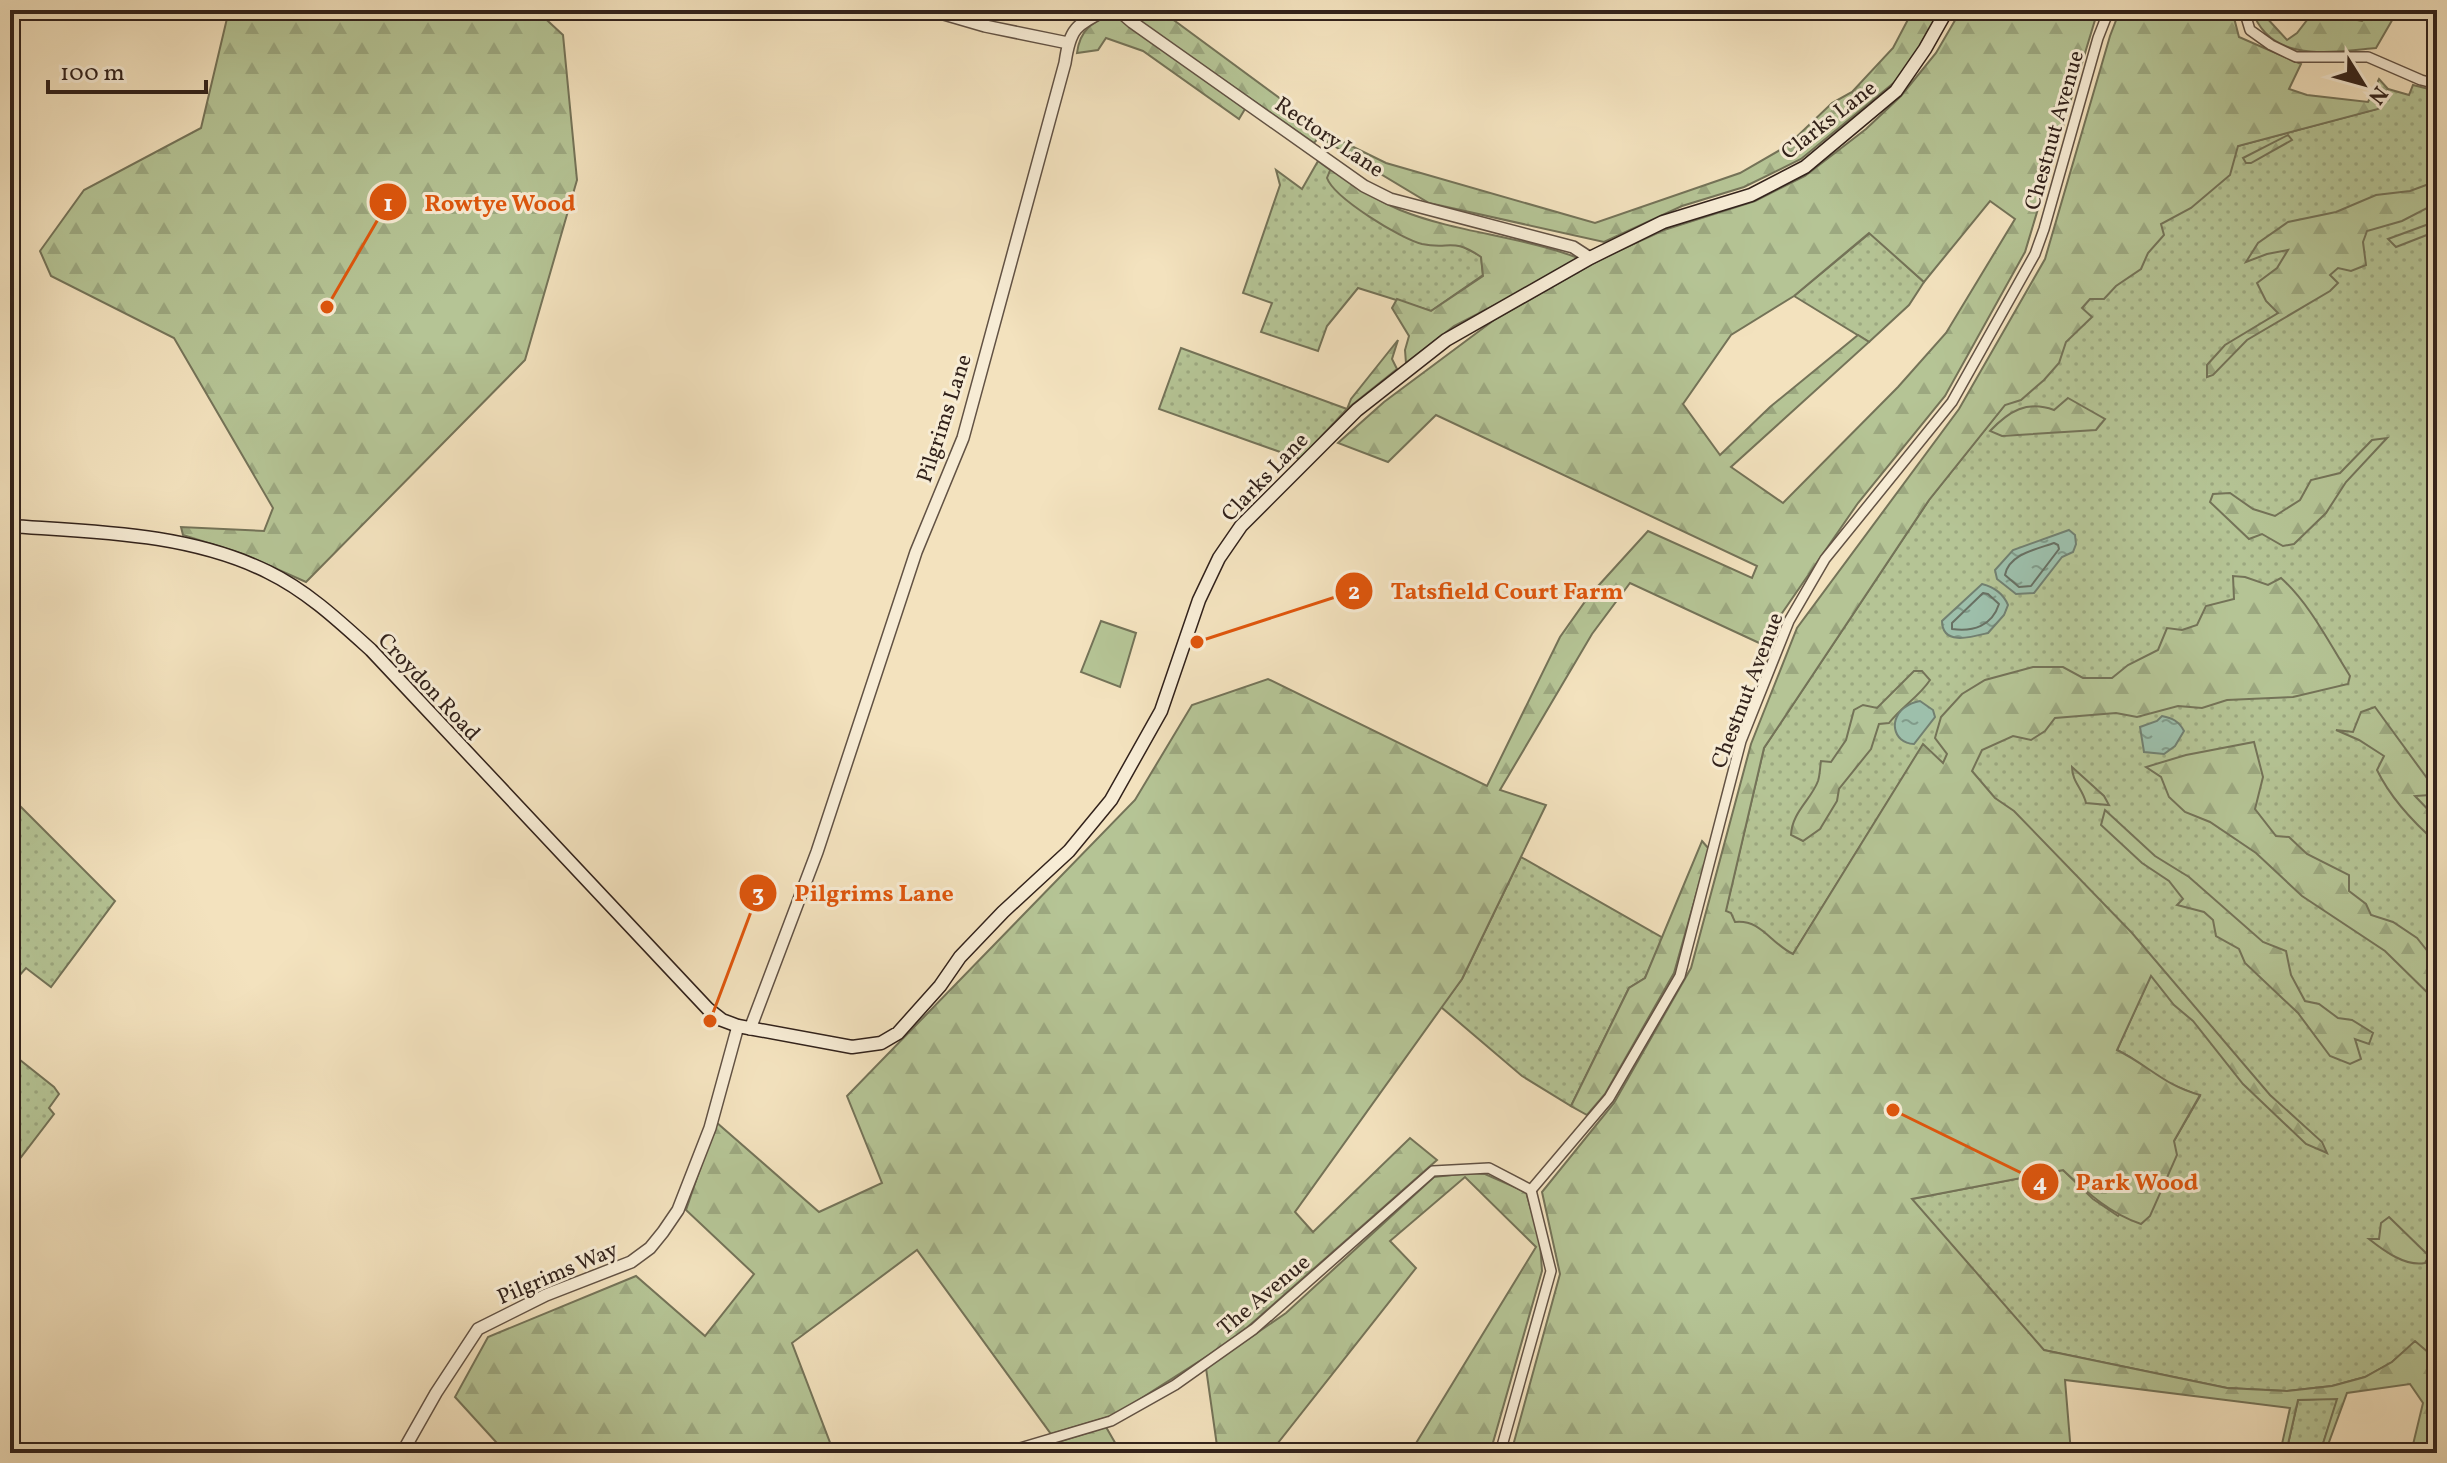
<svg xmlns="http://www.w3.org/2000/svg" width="2447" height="1463" font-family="Vollkorn,serif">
<defs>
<pattern id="green-dots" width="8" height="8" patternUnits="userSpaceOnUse" patternTransform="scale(2)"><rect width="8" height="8" fill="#b5c495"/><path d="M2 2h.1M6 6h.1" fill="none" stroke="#9ca880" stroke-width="1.8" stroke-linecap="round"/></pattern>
<pattern id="forest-firs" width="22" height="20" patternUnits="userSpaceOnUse" patternTransform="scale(2)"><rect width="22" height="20" fill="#b5c495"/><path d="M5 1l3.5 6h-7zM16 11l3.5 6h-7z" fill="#9ca880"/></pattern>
<pattern id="water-ripples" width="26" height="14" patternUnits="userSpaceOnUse" patternTransform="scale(2)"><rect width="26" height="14" fill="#9dbfab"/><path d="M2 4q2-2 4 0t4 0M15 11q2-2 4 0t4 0" fill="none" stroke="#819b8a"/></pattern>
</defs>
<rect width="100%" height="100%" fill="#f3e2be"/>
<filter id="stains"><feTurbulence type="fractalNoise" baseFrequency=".0025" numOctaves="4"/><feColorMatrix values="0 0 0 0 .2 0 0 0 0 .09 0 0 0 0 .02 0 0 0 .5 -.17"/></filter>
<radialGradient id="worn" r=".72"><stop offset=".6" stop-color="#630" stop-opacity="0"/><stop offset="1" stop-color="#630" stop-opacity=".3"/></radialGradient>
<g fill="url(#green-dots)" stroke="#747358" stroke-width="2">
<path d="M2413 85 2437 91V1360L2415 1342 2392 1362 2365 1377 2332 1386 2287 1391 2227 1388 2043 1350 1911 1199 2063 1170 2093 1199 2118 1216 2174 1141 2200 1096 2163 1081 2130 1057 2117 1050 2146 986 2094 919 1923 745 1616 1239 1718 943 1764 748 1929 500 2204 155 2377 109 2388 89 2409 95Z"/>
<path d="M1318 161 1431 244H1458L1481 256 1483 275 1431 311 1358 288 1327 326 1318 351 1261 332 1272 303 1243 293 1280 185 1276 170 1302 189Z"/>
<path d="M1870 233 1924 282 1909 305 1869 342 1794 296Z"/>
<path d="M1181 348 1347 409 1300 459 1159 409Z"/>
<path d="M10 796 115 901 51 987 26 968 10 986Z"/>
<path d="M1521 857 1663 938 1645 978 1629 988 1571 1106 1522 1076 1441 1007 1462 979Z"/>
<path d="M10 1052 54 1087 59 1094 49 1108 54 1114 15 1165 10 1161Z"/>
<path d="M2338 1398 2320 1453H2286L2298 1400Z"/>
</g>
<g fill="url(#forest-firs)" stroke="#747358" stroke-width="2" fill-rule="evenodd">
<path d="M229 10H536L563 35 577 180 525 360 306 582 243 554 183 535 181 527 264 531 273 508 174 338 51 276 40 251 84 190 201 128Z"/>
<path d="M1128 10H1160L1331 136 1386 163 1595 223 1740 173 1787 146 1832 103 1852 92 1893 48 1913 10H1940L1914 56 1896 81 1801 159 1744 187 1682 206 1604 242 1429 203 1319 137 1314 143 1143 24Z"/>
<path d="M1961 10H2098L2025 252 1945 396 1858 503 1778 619 1770 648 1630 583 1592 634 1500 790 1546 805 1462 979 1295 1212 1313 1232 1410 1138 1437 1160 1234 1339 1115 1415 1051 1434 917 1250 792 1343 834 1453H506L455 1397 488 1337 636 1276 705 1336 754 1274 686 1210 716 1122 819 1212 882 1183 847 1096 1135 800 1192 705 1268 679 1487 786 1560 637 1589 596 1648 531 1752 578 1757 566 1436 415 1388 462 1338 443 1384 402 1494 320 1603 258 1664 230 1755 201 1805 176 1866 129 1901 96 1936 53ZM1990 201 2015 219 1946 333 1898 387 1783 503 1731 467 1869 342 1858 335 1770 407 1720 455 1683 404 1731 335 1794 296 1869 233 1924 282Z"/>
<path d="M2120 10H2232L2239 37 2301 64 2289 89 2307 95 2368 102 2379 79 2388 89 2378 109 2238 146 2230 175 2191 208 2161 224 2164 235 2148 253 2141 269 2116 286 2104 299H2090L2082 308 2092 317 2066 342 2059 363 2044 380 2021 400 2005 405 1929 500 1764 748 1726 911 1731 913 1735 922C1761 919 1770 943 1793 954L1923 744 1943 763 1947 754 1935 738 1941 717 1962 694 1985 680 2033 667H2063L2083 678H2112L2128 665 2158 650 2167 628 2182 630 2197 625 2206 606 2234 599 2233 576 2245 577 2268 585 2281 578C2310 604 2329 643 2350 676L2348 684 2293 697 2227 700 2202 708 2178 706 2137 717 2116 713 2055 718 2045 731 2031 740 2013 736 1982 750 1972 771 1995 798 2014 811 2132 933 2270 1095 2322 1142 2327 1153 2306 1144 2243 1084 2193 1021 2174 1005 2151 976 2117 1050C2148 1065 2165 1086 2200 1095L2174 1141 2177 1155 2150 1216 2141 1224C2109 1213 2088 1193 2063 1170L1912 1199 2044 1350 2227 1388 2287 1391 2332 1386 2365 1377 2392 1362 2415 1341 2437 1360V1453H2411L2423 1403 2410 1384 2347 1393 2325 1453H2320L2337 1399 2298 1400 2286 1453H2280L2290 1408 2065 1380 2071 1453H1511L1560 1274 1542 1192 1614 1103 1691 968 1751 744 1797 628 1959 409 2045 259 2110 36Z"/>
<path d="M2252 10H2264L2265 16 2287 40 2297 33 2311 15H2331L2362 21 2372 10H2398L2376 48C2332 52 2270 64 2252 10Z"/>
<path d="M1112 13 1245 109 1239 119 1143 51 1106 38 1098 50 1077 53C1080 29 1092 23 1112 13Z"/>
<path d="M2288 135 2292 140 2251 163H2246L2243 158Z"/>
<path d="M1331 168C1353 184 1374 199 1400 210 1457 233 1521 236 1578 258L1526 289 1454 326 1406 363 1405 350 1409 336 1392 308 1397 299 1431 311 1483 276 1481 257C1452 237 1450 250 1422 244 1401 239 1334 198 1327 178Z"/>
<path d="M2437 181V203L2402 221 2367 231 2363 242 2366 265 2351 271 2338 268 2330 275 2338 283 2330 291 2247 340 2213 375 2207 377V365L2225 345 2278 313 2266 301 2257 283 2277 268 2288 250 2267 254 2246 262 2258 243 2288 222 2336 212 2376 195 2410 191Z"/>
<path d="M2437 221V231L2396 247 2388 239Z"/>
<path d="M1398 340 1392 359 1397 369 1347 409 1351 399Z"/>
<path d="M2068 398 2105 419 2096 430 2002 436 1990 431C2009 411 2027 400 2054 410Z"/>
<path d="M2387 438 2346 482 2326 513 2294 544 2283 546 2262 534 2249 539 2210 502 2213 494 2230 493 2253 509 2275 516 2300 500 2311 480 2340 473 2372 440Z"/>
<path d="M1914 671H1922L1930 680C1919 697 1902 706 1889 723L1879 724 1871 749 1839 789 1837 801 1820 829 1803 841 1791 835C1792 812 1811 800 1818 781 1820 775 1820 767 1821 761L1831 762 1846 740 1854 710 1863 705 1877 708Z"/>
<path d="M2375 707 2432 785 2430 795 2415 796 2437 819V843C2413 822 2391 799 2377 770L2384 756 2359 740 2336 730 2353 732 2361 712Z"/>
<path d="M2254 742 2263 777 2255 809 2276 836 2289 837 2307 854 2349 875V891L2366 904 2371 915 2393 922 2417 938 2437 963V1002L2385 951 2302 896 2256 853 2210 822 2185 812 2169 797 2161 777 2146 767 2186 755Z"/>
<path d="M2072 767 2104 796 2109 805 2086 803C2083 789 2072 782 2072 767Z"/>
<path d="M2105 810 2155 856 2189 877 2263 942 2286 951 2291 975 2305 1001 2319 1004 2338 1018 2352 1020 2373 1033 2369 1044 2355 1039 2361 1059 2350 1064 2330 1056 2298 1013 2245 963 2239 949 2216 936 2213 920 2204 912 2177 905 2183 899 2169 881 2142 863 2101 825Z"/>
<path d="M1702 841 1709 849 1674 973 1605 1094 1587 1115 1571 1106 1629 988 1645 978Z"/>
<path d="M1470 1173 1485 1174 1526 1192 1540 1241 1542 1271 1490 1453H1410L1536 1247 1465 1177 1390 1241 1416 1268 1270 1453H1218L1206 1368 1286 1313 1434 1177Z"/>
<path d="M2389 1217 2429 1256 2425 1263C2406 1267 2384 1251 2369 1239H2379L2381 1223Z"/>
<path d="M1106 1427 1121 1453H1022Z"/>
</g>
<path fill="#b5c495" stroke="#747358" stroke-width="2" d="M1101 621 1136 633 1120 687 1081 672Z"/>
<g fill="url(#water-ripples)" stroke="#728071" stroke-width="2">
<path d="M2069 530 2075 535 2076 544 2073 552 2062 557 2034 593 2016 594 1997 579 1995 570 2013 550Z"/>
<path d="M1982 584C1994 587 2003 593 2008 605L2004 615 1988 633C1972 637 1942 646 1942 621Z"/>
<path d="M1920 701 1933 710 1935 717 1914 744C1892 743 1888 717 1907 706 1911 703 1916 702 1920 701Z"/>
<path d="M2162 716C2172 718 2179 721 2184 731L2175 746 2164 754 2144 752 2140 727 2157 721Z"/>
</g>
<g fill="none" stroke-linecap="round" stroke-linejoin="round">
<g stroke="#687063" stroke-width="2">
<path d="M2054 543 2058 545 2059 549 2031 586 2019 587 2005 575C2009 554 2037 549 2054 543Z"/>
<path d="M1983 593 1988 594 1999 604C1992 626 1973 632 1952 629V623Z"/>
</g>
<g stroke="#625244" stroke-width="12">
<g id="minor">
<path d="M2244 10 2250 30 2271 45 2296 57H2368L2421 80 2437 84"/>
<path d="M1531 1190 1609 1098 1680 976 1741 741 1789 621 1825 559 1952 402 2035 254 2044 229 2098 38 2109 10"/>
<path d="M1003 1453 1111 1421 1175 1385 1254 1329 1433 1171 1489 1168 1531 1190"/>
<path d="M1500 1453 1551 1271 1531 1190"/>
</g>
</g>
<g stroke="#625244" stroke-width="14">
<g id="tertiary">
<path d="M930 10 985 26 1068 43"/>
<path d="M1118 10 1132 22 1364 186 1390 199 1573 247 1590 258"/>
<path d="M750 1029 817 852 916 552 963 438 1065 63C1070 28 1076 25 1106 10"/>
<path d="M402 1453 436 1393 478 1329 546 1295 631 1262 650 1248 663 1232 678 1210 710 1128 738 1026"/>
</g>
</g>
<g stroke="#32221b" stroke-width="15">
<path id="secondary" d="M10 526C97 532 189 533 268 572 307 591 339 621 371 650L708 1009 722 1020 738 1026 852 1047 881 1043 898 1033 940 986 960 957 1003 912 1069 851 1111 800 1161 711 1199 600 1219 558 1241 526 1357 410 1446 340 1590 258 1663 222 1751 195 1805 167 1896 91 1925 49 1947 10"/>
</g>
<use href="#minor" stroke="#f7ecd5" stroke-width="9"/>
<use href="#tertiary" stroke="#f7ecd5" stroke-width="11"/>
<use href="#secondary" stroke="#f7ecd5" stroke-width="12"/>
</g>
<g text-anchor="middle" stroke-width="6" stroke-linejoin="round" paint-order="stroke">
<g font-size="22" fill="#32221b" stroke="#f7ecd5">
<text transform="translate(1828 119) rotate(-38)" y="8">Clarks Lane</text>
<text transform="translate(2053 130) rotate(-74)" y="8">Chestnut Avenue</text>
<text transform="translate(1330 136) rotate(34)" y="8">Rectory Lane</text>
<text transform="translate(943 418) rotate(-72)" y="8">Pilgrims Lane</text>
<text transform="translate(1264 476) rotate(-46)" y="8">Clarks Lane</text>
<text transform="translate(430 686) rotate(47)" y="8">Croydon Road</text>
<text transform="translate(1746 690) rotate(-69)" y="8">Chestnut Avenue</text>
<text transform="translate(557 1272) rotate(-23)" y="8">Pilgrims Way</text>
<text transform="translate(1263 1294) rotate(-40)" y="8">The Avenue</text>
</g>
</g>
<path fill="none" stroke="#df560d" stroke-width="3" d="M327 307L388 202M1197 642L1354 591M710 1021L758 893M1893 1110L2040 1182"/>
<g fill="#df560d" stroke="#f7ecd5" stroke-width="3">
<circle cx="327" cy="307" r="8"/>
<circle cx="1197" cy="642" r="8"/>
<circle cx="710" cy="1021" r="8"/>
<circle cx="1893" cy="1110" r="8"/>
<circle cx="388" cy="202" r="20"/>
<circle cx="1354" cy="591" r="20"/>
<circle cx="758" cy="893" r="20"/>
<circle cx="2040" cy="1182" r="20"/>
</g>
<g font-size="24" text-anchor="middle" font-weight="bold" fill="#fff">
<text x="388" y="211">1</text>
<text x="1354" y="599">2</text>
<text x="758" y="901">3</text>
<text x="2040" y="1190">4</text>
</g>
<g font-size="24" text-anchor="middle" font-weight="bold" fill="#df560d" stroke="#f7ecd5" stroke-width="6" stroke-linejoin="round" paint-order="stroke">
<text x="500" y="211">Rowtye Wood</text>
<text x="1507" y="599">Tatsfield Court Farm</text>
<text x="874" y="901">Pilgrims Lane</text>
<text x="2137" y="1190">Park Wood</text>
</g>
<rect width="2447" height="1463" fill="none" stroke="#f3e2be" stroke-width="40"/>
<rect x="12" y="12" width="2423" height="1439" fill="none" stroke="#32221b" stroke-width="4"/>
<rect x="20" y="20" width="2407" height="1423" fill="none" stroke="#32221b" stroke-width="2"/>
<g transform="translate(2363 84) rotate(127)" stroke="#f7ecd5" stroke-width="6" paint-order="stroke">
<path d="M0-6L14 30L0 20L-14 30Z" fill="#32221b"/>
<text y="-12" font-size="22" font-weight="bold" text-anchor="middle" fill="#32221b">N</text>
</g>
<path d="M48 80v12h158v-12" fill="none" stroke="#32221b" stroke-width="4"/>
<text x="60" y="80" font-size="24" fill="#32221b" stroke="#f7ecd5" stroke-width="6" paint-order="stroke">100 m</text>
<rect width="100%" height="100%" filter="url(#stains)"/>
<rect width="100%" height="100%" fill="url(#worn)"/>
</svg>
